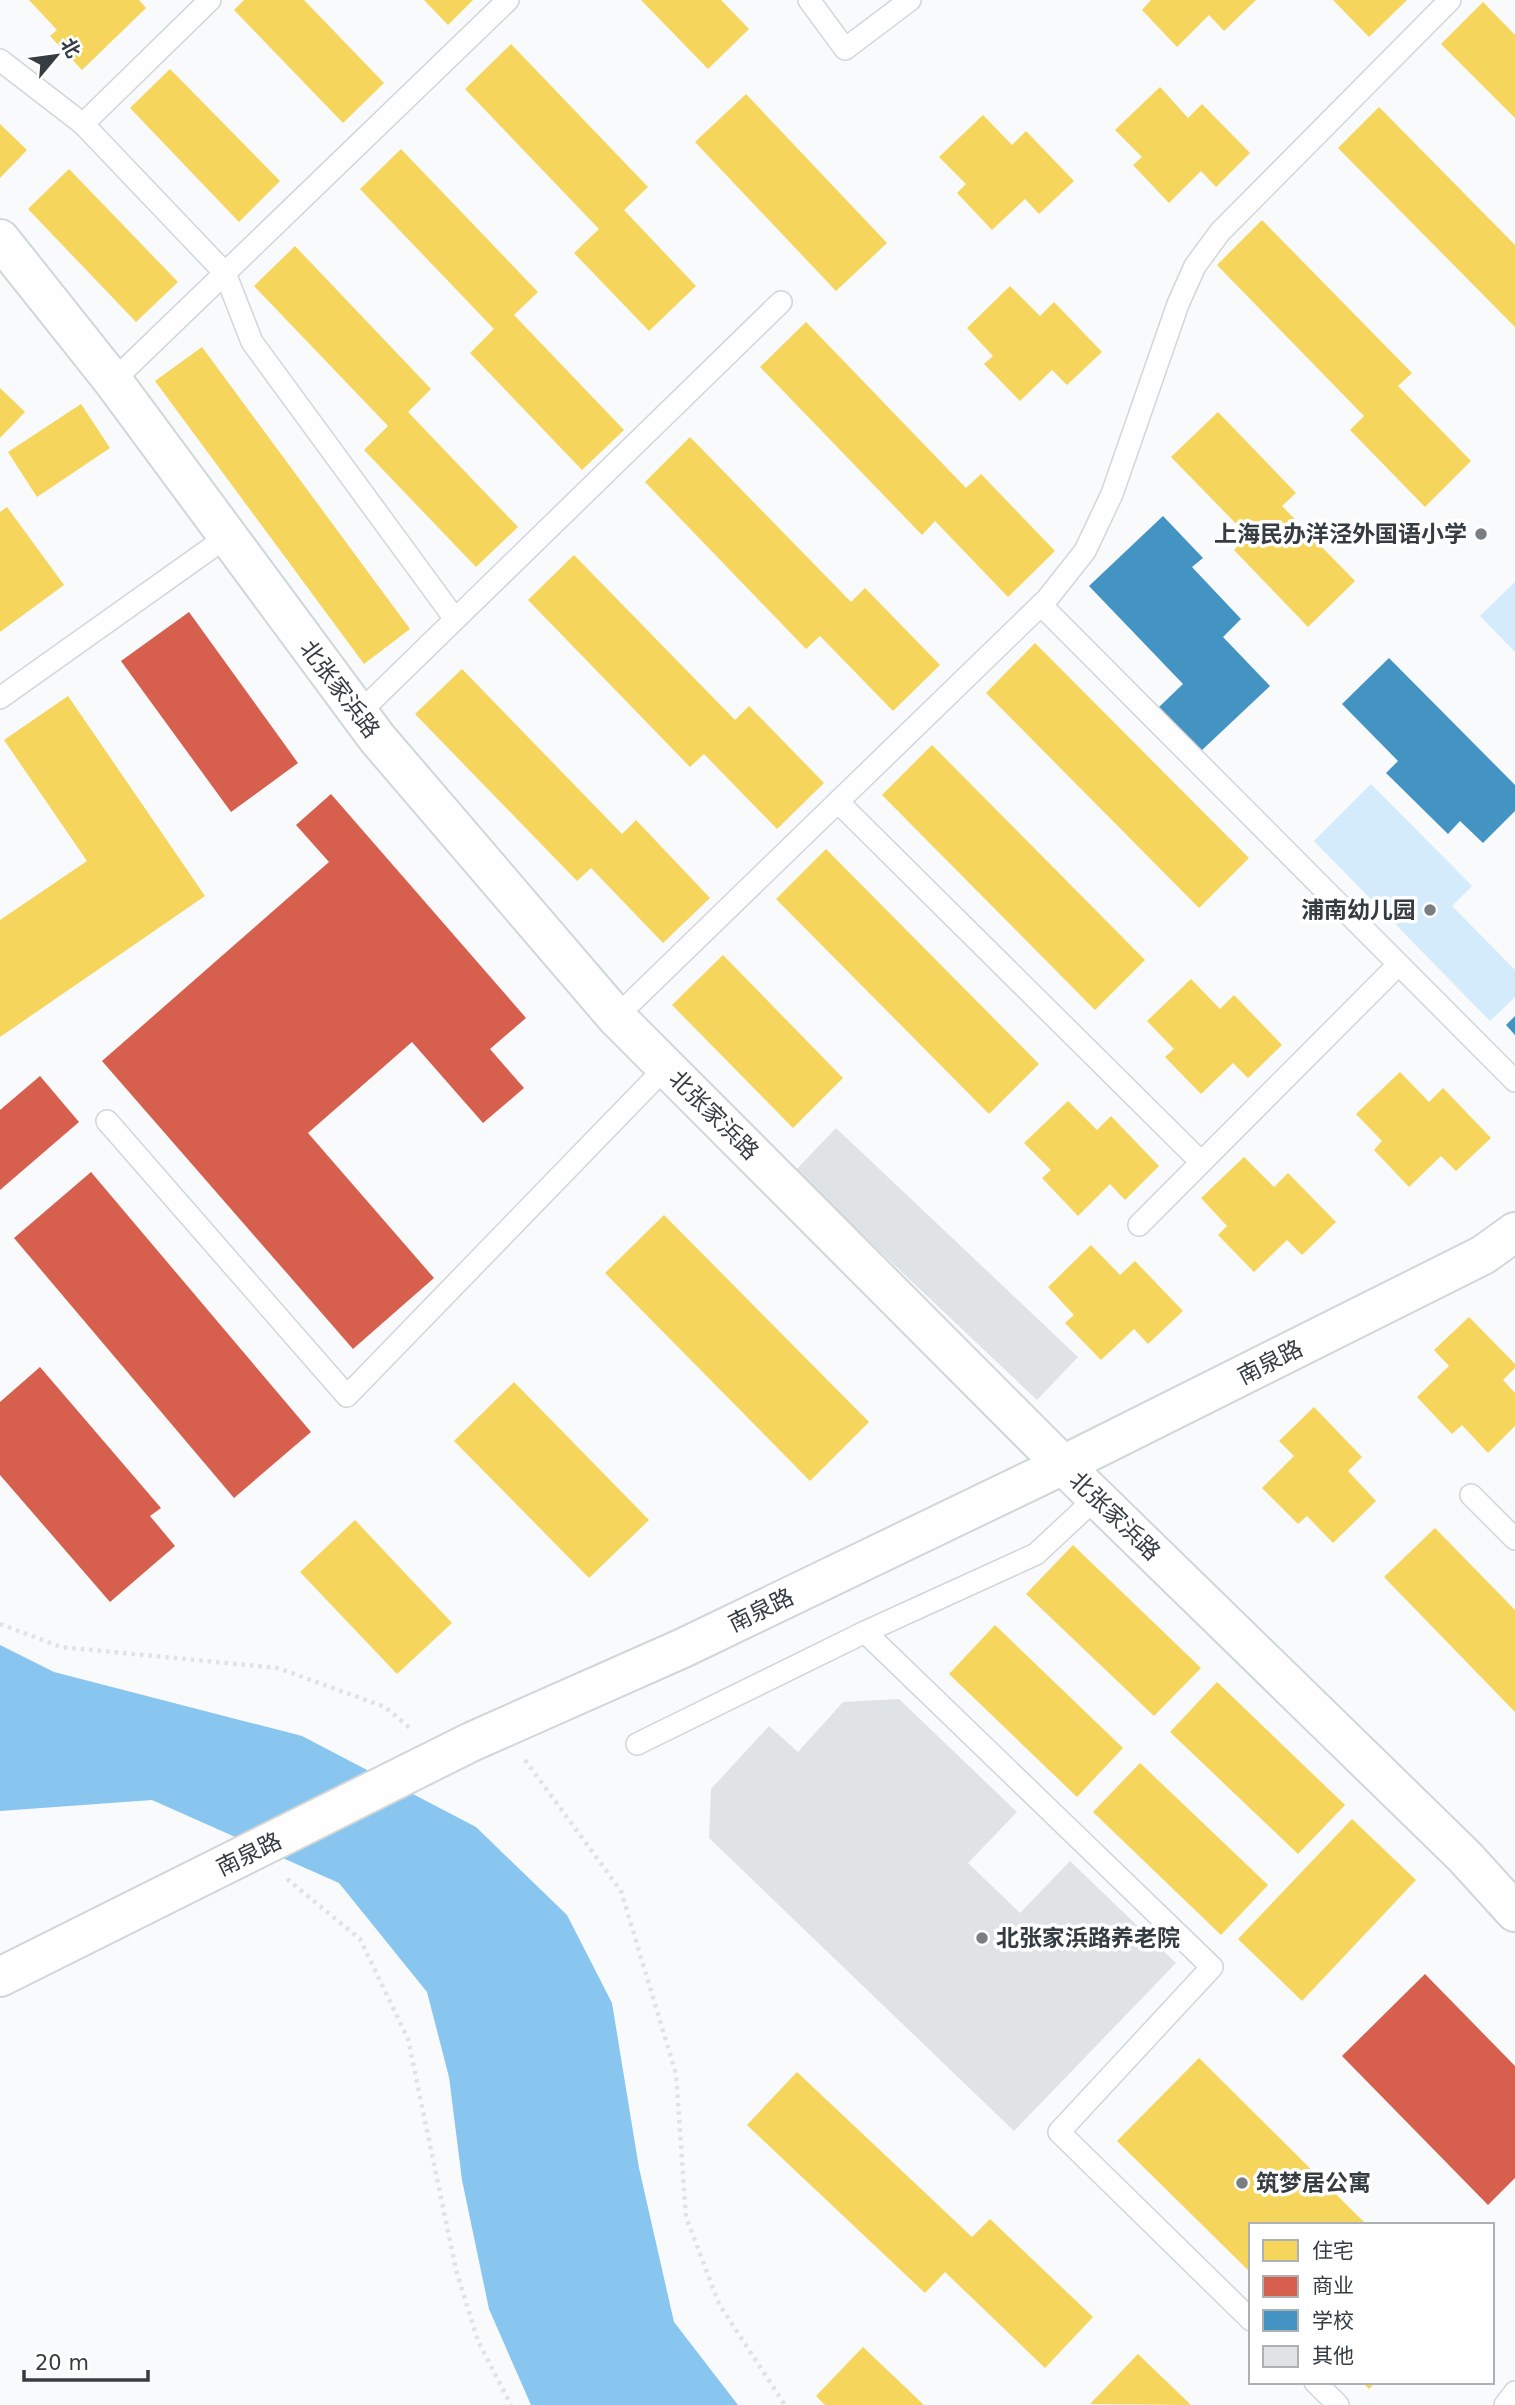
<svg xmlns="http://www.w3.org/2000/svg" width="1515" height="2405" font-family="'DejaVu Sans','Noto Sans SC',sans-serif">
<rect width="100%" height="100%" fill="#f8fafc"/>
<g fill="#d4ebfc">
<path d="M1515 582V652L1480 616Z"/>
<path d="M1371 784 1472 886 1452 906 1515 970V997L1490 1021 1314 841Z"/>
</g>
<path fill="#89c6ef" d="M0 1645 54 1672 302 1736 476 1827 567 1915 612 2003 639 2168 674 2322 738 2405H531L489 2309 462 2180 449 2077 427 1992 339 1883 152 1800 0 1811Z"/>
<g fill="#f6d55c">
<path d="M29 0H139L146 8 82 70 50 36 57 30Z"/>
<path d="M244 0H304L384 83 343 123 234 10Z"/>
<path d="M424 0H473L448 25Z"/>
<path d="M641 0H721L749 29 708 69Z"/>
<path d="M1151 0H1256L1224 31 1209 15 1177 47 1142 10Z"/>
<path d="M1333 0H1407L1369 37Z"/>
<path d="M1483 2 1515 35V118L1441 44Z"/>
<path d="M511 44 648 187 624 210 696 286 649 331 574 253 599 229 465 89Z"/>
<path d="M170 69 280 181 239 222 130 108Z"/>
<path d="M1160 87 1188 118 1202 104 1250 153 1216 187 1201 171 1169 203 1133 165 1142 157 1115 130Z"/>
<path d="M746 94 887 243 836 291 695 142Z"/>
<path d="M1379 107 1515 245V327L1338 148Z"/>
<path d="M983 115 1012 145 1026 131 1074 181 1039 214 1025 199 992 230 957 193 966 184 939 157Z"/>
<path d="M0 124 27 150 0 178Z"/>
<path d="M401 149 538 292 514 315 624 430 582 470 470 353 494 329 360 189Z"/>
<path d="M69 169 178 282 136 322 28 209Z"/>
<path d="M1262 220 1412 373 1398 386 1471 461 1425 507 1350 430 1364 416 1217 265Z"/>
<path d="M295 246 431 389 408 412 518 527 476 567 364 450 388 426 254 286Z"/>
<path d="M1010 286 1040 316 1054 302 1102 352 1067 385 1052 370 1020 401 984 364 993 356 967 328Z"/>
<path d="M806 322 966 488 981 474 1055 551 1008 597 935 521 922 535 760 367Z"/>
<path d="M202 347 410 629 364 664 155 381Z"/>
<path d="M0 388 25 412 0 438Z"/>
<path d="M81 404 110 448 37 497 8 452Z"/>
<path d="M1218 412 1296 493 1282 506 1355 581 1308 627 1234 550 1248 536 1171 457Z"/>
<path d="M690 437 851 602 865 588 940 665 893 711 820 636 806 649 645 482Z"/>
<path d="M7 507 64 585 0 632V512Z"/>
<path d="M574 555 735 720 749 706 824 783 777 829 704 754 690 767 528 600Z"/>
<path d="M1035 643 1249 858 1199 908 986 693Z"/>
<path d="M462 669 622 834 636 820 710 898 663 943 591 868 577 881 415 714Z"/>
<path d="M68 696 205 896 0 1037V920L87 861 4 740Z"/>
<path d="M932 745 1145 960 1095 1010 882 795Z"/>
<path d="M826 849 1039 1064 989 1114 776 899Z"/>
<path d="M723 955 843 1078 793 1128 672 1005Z"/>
<path d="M1191 979 1220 1009 1234 995 1282 1045 1248 1078 1233 1063 1201 1094 1165 1057 1174 1049 1147 1021Z"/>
<path d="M1400 1072 1429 1102 1443 1088 1491 1138 1456 1171 1441 1156 1409 1187 1374 1150 1382 1141 1356 1114Z"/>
<path d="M1068 1101 1097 1130 1111 1116 1159 1166 1125 1200 1110 1184 1078 1216 1042 1178 1051 1170 1024 1143Z"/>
<path d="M1244 1157 1274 1187 1288 1173 1336 1222 1302 1255 1287 1240 1254 1272 1218 1235 1227 1226 1201 1198Z"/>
<path d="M664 1215 869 1422 810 1481 605 1273Z"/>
<path d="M1091 1245 1120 1275 1135 1261 1183 1311 1148 1344 1134 1329 1101 1360 1065 1323 1074 1315 1048 1287Z"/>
<path d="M1469 1317 1515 1364V1368L1503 1380 1515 1393V1426L1488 1453 1462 1425 1452 1434 1417 1397 1449 1366 1434 1350Z"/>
<path d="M514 1382 649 1520 589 1578 454 1441Z"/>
<path d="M1314 1407 1362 1457 1348 1471 1376 1501 1333 1543 1307 1516 1298 1524 1262 1488 1294 1456 1279 1441Z"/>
<path d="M355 1520 452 1623 397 1674 300 1572Z"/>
<path d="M1435 1528 1515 1610V1712L1384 1577Z"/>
<path d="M1073 1545 1201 1668 1154 1716 1026 1594Z"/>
<path d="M995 1625 1123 1748 1077 1797 949 1674Z"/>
<path d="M1217 1682 1345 1805 1298 1854 1170 1732Z"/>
<path d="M1140 1763 1268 1885 1221 1935 1093 1812Z"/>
<path d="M1352 1819 1416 1880 1302 2001 1238 1939Z"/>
<path d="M1199 2058 1367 2225H1251V2273L1117 2141Z"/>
<path d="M797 2072 972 2237 990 2219 1093 2317 1045 2368 945 2272 925 2293 747 2125Z"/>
<path d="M863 2347 924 2405H825L816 2396Z"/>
<path d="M1138 2354 1191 2405 1090 2404Z"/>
<path d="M1362 2382H1376L1369 2389Z"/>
</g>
<g fill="#d6604d">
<path d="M189 612 298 763 231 812 121 661Z"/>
<path d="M331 794 526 1018 490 1049 524 1088 483 1123 412 1042 308 1133 434 1278 353 1349 102 1061 329 862 296 825Z"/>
<path d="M40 1076 79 1122 0 1190V1110Z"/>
<path d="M91 1172 311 1432 234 1498 14 1238Z"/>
<path d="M40 1367 161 1508 150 1516 175 1546 110 1602 0 1475V1402Z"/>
<path d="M1425 1974 1515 2066V2178L1488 2205 1342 2056Z"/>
</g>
<g fill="#4393c3">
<path d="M1163 516 1203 558 1192 567 1241 619 1223 637 1270 686 1201 751 1159 707 1183 684 1089 586Z"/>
<path d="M1389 658 1515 785V811L1483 843 1460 821 1448 834 1386 773 1398 761 1342 704Z"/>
<path d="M1515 1016V1035L1506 1025Z"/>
</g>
<g fill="#dfe3e6">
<path d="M836 1128 1078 1357 1037 1400 795 1171Z"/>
<path d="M899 1699 1017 1812 968 1863 1020 1913 1070 1861 1176 1963 1014 2131 709 1838 711 1789 769 1726 798 1752 843 1702Z"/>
</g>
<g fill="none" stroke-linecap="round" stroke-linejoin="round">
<g stroke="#d1d6d9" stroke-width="24">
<g id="service">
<path d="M809 0 845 49 910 0"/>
<path d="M0 60 83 124 225 273 252 342 455 619"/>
<path d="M83 124 210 0"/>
<path d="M113 381 508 0"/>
<path d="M1041 605 1515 1081"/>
<path d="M0 698 228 536"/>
<path d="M358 714 781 302"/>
<path d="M838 802 1201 1162"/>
<path d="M616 1017 1047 599 1085 551 1112 494 1178 304 1195 266 1220 232 1450 0"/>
<path d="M107 1121 347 1396 666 1067"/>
<path d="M1139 1225 1398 965"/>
<path d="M1471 1495 1515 1539"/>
<path d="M865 1632 1212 1967 1059 2132 1251 2320"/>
<path d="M637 1744 865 1632 1036 1554 1096 1498"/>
<path d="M1315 2382 1338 2405"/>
<path d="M1505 2405 1515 2392"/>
</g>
</g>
<g stroke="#d1d6d9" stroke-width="42">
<path id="minor" d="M0 239 113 381 377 738 616 1017 1063 1465 1465 1857 1515 1912"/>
</g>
<g stroke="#d1d6d9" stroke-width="42">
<path id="tertiary" d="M0 1977 471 1742 683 1648 1063 1465 1483 1255 1515 1232"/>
</g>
<g stroke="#e1e2e3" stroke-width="4.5" stroke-dasharray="3.5 5" stroke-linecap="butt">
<path d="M0 1624 61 1647 278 1668 385 1707 410 1728"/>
<path d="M525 1760 621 1891 676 2074 686 2217 719 2304 785 2405"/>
<path d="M287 1879 360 1939 408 2039 456 2270 478 2341 511 2405"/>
</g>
<use href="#service" stroke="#fefeff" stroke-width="21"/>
<use href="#minor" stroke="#fefeff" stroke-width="38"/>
<use href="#tertiary" stroke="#fefeff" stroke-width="38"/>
</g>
<g fill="#797e83" stroke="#fff" stroke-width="2.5">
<circle cx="1481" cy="534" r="7"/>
<circle cx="1430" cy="910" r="7"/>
<circle cx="982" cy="1938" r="7"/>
<circle cx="1242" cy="2183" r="7"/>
</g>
<g text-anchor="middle" stroke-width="7" stroke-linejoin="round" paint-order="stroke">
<g font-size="23" font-weight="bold" fill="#353c42" stroke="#fff" text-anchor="end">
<text x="1467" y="542">上海民办洋泾外国语小学</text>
<text x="1416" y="918">浦南幼儿园</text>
<text x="996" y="1946" text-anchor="start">北张家浜路养老院</text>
<text x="1256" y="2191" text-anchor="start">筑梦居公寓</text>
</g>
<g font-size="23" fill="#353c42" stroke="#fff">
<text transform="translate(340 689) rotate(53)" y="8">北张家浜路</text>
<text transform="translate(714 1115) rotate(45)" y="8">北张家浜路</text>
<text transform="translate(1270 1362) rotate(-27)" y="8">南泉路</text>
<text transform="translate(1115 1516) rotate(44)" y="8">北张家浜路</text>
<text transform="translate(761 1610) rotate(-26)" y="8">南泉路</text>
<text transform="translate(249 1854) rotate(-26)" y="8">南泉路</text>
</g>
</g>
<rect x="1249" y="2223" width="245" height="161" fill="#ffffff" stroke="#aeb1b3" stroke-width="2"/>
<rect x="1263" y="2240" width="35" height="21" fill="#f6d55c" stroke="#aeb1b3" stroke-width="2"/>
<text x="1312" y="2258" font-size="21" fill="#353c42">住宅</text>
<rect x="1263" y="2276" width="35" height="21" fill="#d6604d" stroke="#aeb1b3" stroke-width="2"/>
<text x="1312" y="2293" font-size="21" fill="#353c42">商业</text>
<rect x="1263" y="2310" width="35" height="21" fill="#4393c3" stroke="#aeb1b3" stroke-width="2"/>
<text x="1312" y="2328" font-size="21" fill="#353c42">学校</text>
<rect x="1263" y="2346" width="35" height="21" fill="#dfe3e6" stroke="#aeb1b3" stroke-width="2"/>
<text x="1312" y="2363" font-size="21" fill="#353c42">其他</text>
<g transform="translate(56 56) rotate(61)" stroke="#ffffff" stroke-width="5" paint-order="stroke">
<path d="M0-5L12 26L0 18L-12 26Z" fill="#353c42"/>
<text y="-10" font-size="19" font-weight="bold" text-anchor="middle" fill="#353c42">北</text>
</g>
<path d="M24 2370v10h124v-10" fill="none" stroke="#353c42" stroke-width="3.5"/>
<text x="35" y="2370" font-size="21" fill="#353c42" stroke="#ffffff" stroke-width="5" paint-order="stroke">20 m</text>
</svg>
